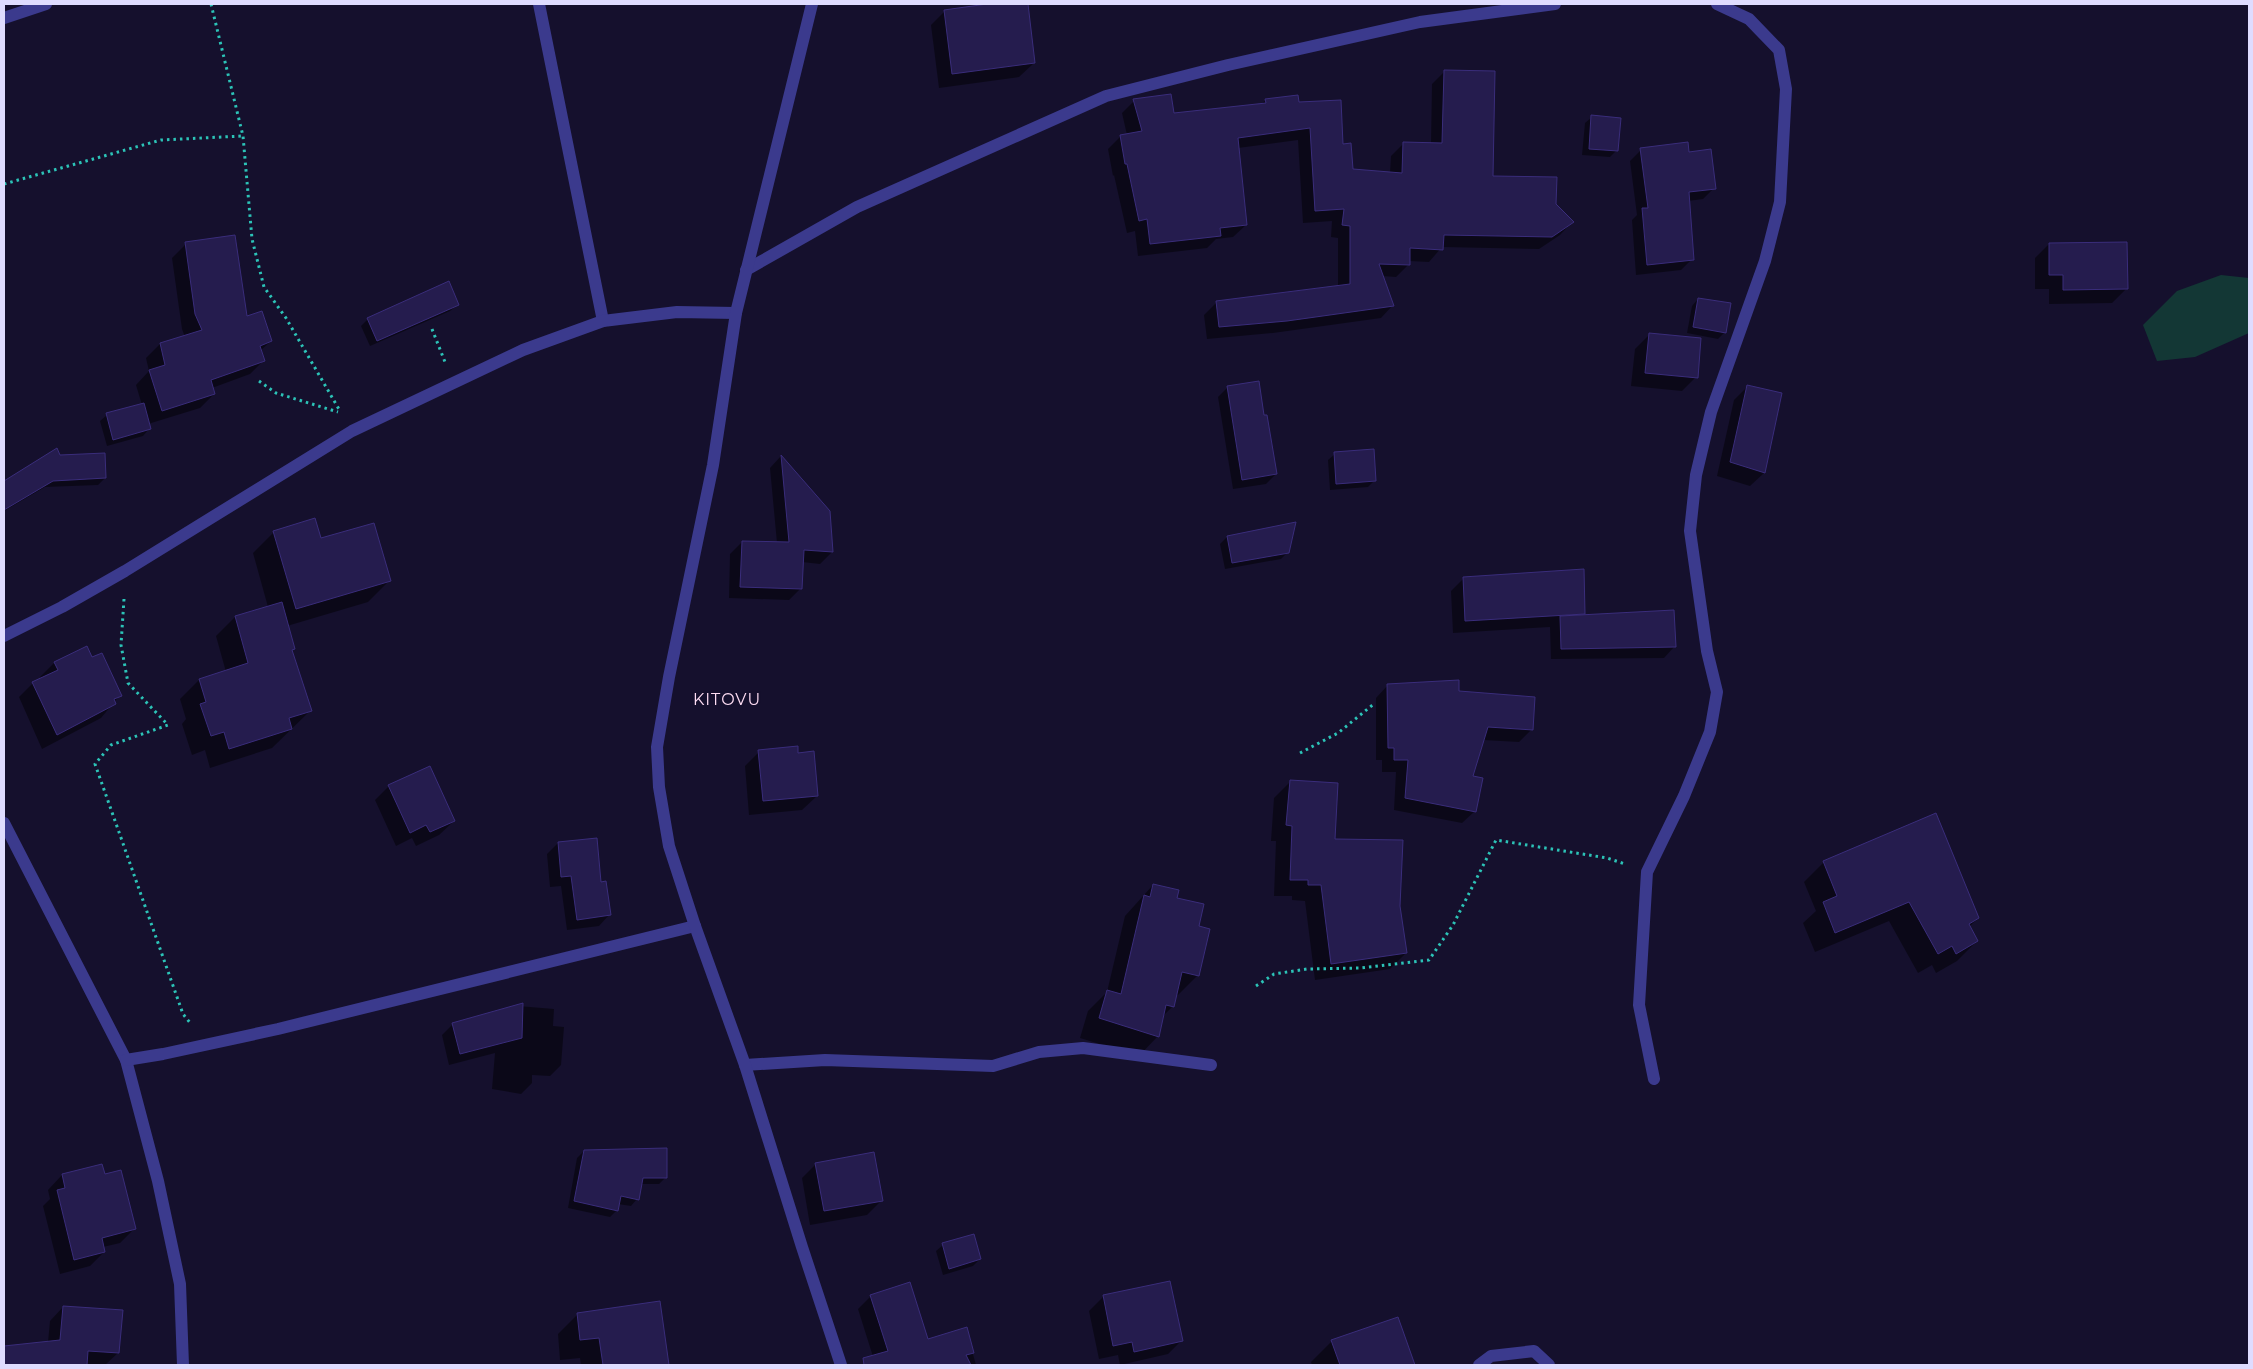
<svg xmlns="http://www.w3.org/2000/svg" width="2253" height="1369" font-family="Montserrat,sans-serif">
<rect width="100%" height="100%" fill="#15102d"/>
<path fill="#133735" d="M2221 275 2249 278V333L2195 357 2157 361 2143 325 2177 291Z"/>
<g fill="#0007">
<path d="M996 4H1026L1034 63 1019 77 939 88 931 25 945 11Z"/>
<path d="M1445 71 1491 177 1555 204 1572 222 1560 235 1539 249 1442 247 1429 262 1409 261V264L1396 277 1382 276 1393 305 1381 318 1273 333 1207 339 1204 315 1217 302 1338 286V238L1331 237 1332 221 1303 223 1298 140 1238 148 1246 225 1233 237 1216 239 1207 248 1138 256 1135 231 1127 233 1114 175 1113 176 1108 149 1121 136 1127 135 1122 113 1134 101 1173 115 1261 104 1266 100 1298 103 1342 145 1352 170 1390 173 1391 156 1404 143 1431 144 1432 84Z"/>
<path d="M1592 117 1617 150 1610 157 1582 155 1585 123Z"/>
<path d="M1641 150 1714 188 1703 199 1688 201 1692 259 1681 270 1636 275 1632 220 1637 215 1630 161Z"/>
<path d="M186 244 246 318 271 341 260 351 264 360 250 374 212 388 214 394 200 408 148 424 149 429 143 436 107 446 100 421 107 415 142 405 136 385 149 371 146 358 160 344 185 337 182 329 172 258Z"/>
<path d="M2049 244 2126 289 2112 303 2049 304V289H2035V258Z"/>
<path d="M1698 299 1725 332 1718 339 1687 333 1692 306Z"/>
<path d="M457 305 450 311 370 346 361 326 368 319Z"/>
<path d="M1649 335 1696 377 1682 391 1631 386 1635 349Z"/>
<path d="M1748 386 1764 473 1750 486 1717 476 1734 400Z"/>
<path d="M1227 388 1263 417 1276 474 1266 484 1233 489 1218 397Z"/>
<path d="M57 450 59 456 105 478 98 485 45 487 4 511V482Z"/>
<path d="M1335 454 1375 480 1368 487 1330 490 1328 460Z"/>
<path d="M781 456 832 552 820 564 802 562 801 588 789 600 729 598 730 554 742 542 777 543 770 468Z"/>
<path d="M274 532 320 540 390 580 368 602 287 626 294 648 291 651 311 710 272 748 210 768 205 750 192 755 182 724 186 719 180 699 199 680 226 672 216 636 235 617 268 607 253 553Z"/>
<path d="M1227 537 1288 552 1281 559 1225 569 1220 544Z"/>
<path d="M1464 578 1584 613 1580 616 1674 647 1664 658 1551 659 1550 627 1453 633 1451 591Z"/>
<path d="M87 648 92 659 120 695 101 718 42 749 19 697 33 683 41 679 40 677 54 663Z"/>
<path d="M1388 685 1534 698 1531 730 1519 742 1483 740 1472 777 1475 811 1462 823 1394 810 1396 772H1382V760H1376V698Z"/>
<path d="M759 752 797 754 817 796 802 810 749 815 745 766Z"/>
<path d="M1290 782 1333 840 1399 906 1406 953 1390 969 1315 980 1305 901 1292 900V896H1274L1276 841H1271L1274 798Z"/>
<path d="M389 786 454 821 439 835 416 846 412 838 396 846 375 800Z"/>
<path d="M1935 815 1978 918 1969 927 1977 941 1957 961 1936 973 1932 965 1918 973 1889 921 1815 952 1803 923 1816 911 1804 882 1824 862Z"/>
<path d="M558 843 600 883 609 915 599 926 567 930 561 886 550 887 547 854Z"/>
<path d="M1153 885 1175 899 1198 927V975L1178 995 1176 994 1173 1006 1163 1016 1158 1036 1139 1056 1080 1038 1088 1011 1107 992 1125 916Z"/>
<path d="M518 1006 554 1009 553 1026 564 1027 561 1065 550 1076 532 1075V1083L521 1094 492 1089 495 1053 449 1065 442 1035 453 1024Z"/>
<path d="M584 1151 666 1177 659 1184H641L637 1199 631 1206 618 1204 617 1210 610 1217 568 1208 577 1158Z"/>
<path d="M816 1164 882 1200 867 1215 810 1225 802 1178Z"/>
<path d="M62 1175H104L134 1229 120 1243 103 1247 104 1252 90 1266 60 1274 43 1206 50 1199 48 1190Z"/>
<path d="M943 1245 980 1259 973 1266 943 1275 936 1251Z"/>
<path d="M1169 1282 1182 1340 1168 1354 1120 1365 1118 1355 1099 1359 1089 1311 1103 1297Z"/>
<path d="M871 1296 927 1340 966 1329 976 1365H892L890 1358 875 1363 858 1309Z"/>
<path d="M659 1302 668 1365H581L580 1358 560 1360 558 1334 578 1314Z"/>
<path d="M63 1307 118 1353 105 1365H4V1347L48 1342 50 1321Z"/>
<path d="M1398 1318 1414 1365H1312L1311 1362 1332 1341Z"/>
</g>
<g fill="#251c4e" stroke="#3a2d7b">
<path d="M987 4H1028L1035 63 952 74 944 10Z"/>
<path d="M1444 70 1495 71 1493 176 1557 177 1556 204 1574 222 1552 237 1444 235 1443 250 1410 248V265L1379 264 1394 306 1287 321 1219 327 1216 301 1350 284V226L1342 225 1344 209 1315 211 1310 128 1238 138 1247 225 1220 228 1221 236 1150 244 1147 219 1139 221 1127 164H1125L1120 135 1142 131 1133 99 1171 94 1174 113 1266 103 1265 99 1298 95 1299 102 1341 100 1343 144 1351 143 1353 169 1402 173 1403 142 1442 143Z"/>
<path d="M1591 115 1621 118 1618 151 1589 149Z"/>
<path d="M1688 142 1689 152 1711 149 1716 189 1689 192 1694 260 1647 265 1642 208H1648L1640 148Z"/>
<path d="M235 235 247 316 262 311 272 341 260 346 265 361 211 380 215 394 162 411 149 370 165 365 160 343 202 330 195 314 185 242Z"/>
<path d="M2127 242 2128 289 2063 290V275H2049V243Z"/>
<path d="M449 281 459 305 377 341 367 318Z"/>
<path d="M1698 298 1731 303 1726 333 1693 327Z"/>
<path d="M1649 333 1701 338 1698 378 1645 373Z"/>
<path d="M1259 381 1264 415H1267L1277 474 1242 480 1227 386Z"/>
<path d="M1747 385 1782 393 1765 473 1730 462Z"/>
<path d="M144 403 151 429 113 440 106 413Z"/>
<path d="M57 448 60 455 105 453 106 478 53 481 4 510V481Z"/>
<path d="M1374 449 1376 481 1336 484 1334 452Z"/>
<path d="M781 455 830 511 833 552 804 550 802 589 740 587 742 541 789 542Z"/>
<path d="M315 518 321 538 374 523 391 581 296 609 273 531Z"/>
<path d="M1296 522 1289 553 1232 563 1227 536Z"/>
<path d="M1584 569 1585 614 1465 621 1463 577Z"/>
<path d="M282 602 295 649 292 650 312 711 289 718 292 729 229 749 224 732 211 736 200 704 206 702 199 679 248 663 235 616Z"/>
<path d="M1674 610 1676 647 1561 649 1560 616Z"/>
<path d="M87 646 92 657 102 653 122 696 114 699 116 704 57 735 32 682 58 670 54 662Z"/>
<path d="M1459 680V691L1535 697 1533 730 1488 727 1473 776 1483 778 1476 812 1405 798 1408 760H1394V748H1388L1387 684Z"/>
<path d="M798 746V753L814 751 818 796 763 801 758 750Z"/>
<path d="M430 766 455 821 430 832 426 825 410 833 388 785Z"/>
<path d="M1290 780 1338 783 1335 839 1403 840 1400 906 1407 953 1331 964 1321 885H1308V880H1290L1292 826 1286 825Z"/>
<path d="M1936 813 1979 918 1969 924 1978 941 1956 954 1952 946 1938 954 1909 902 1835 933 1823 902 1837 896 1823 861Z"/>
<path d="M597 838 601 882 606 881 611 915 577 920 571 876 561 877 558 842Z"/>
<path d="M1153 884 1179 890 1177 898 1204 904 1199 926 1210 929 1199 976 1182 972 1174 1007 1166 1005 1159 1037 1099 1018 1107 990 1121 994 1144 895 1150 897Z"/>
<path d="M523 1003 522 1038 460 1054 452 1023Z"/>
<path d="M667 1148V1178H643L639 1200 621 1196 618 1211 574 1201 584 1150Z"/>
<path d="M874 1152 883 1201 824 1211 815 1163Z"/>
<path d="M102 1164 105 1174 121 1170 136 1229 102 1238 105 1252 74 1260 57 1190 65 1188 62 1174Z"/>
<path d="M974 1234 981 1259 949 1269 942 1243Z"/>
<path d="M1170 1281 1183 1341 1134 1352 1132 1342 1113 1346 1103 1295Z"/>
<path d="M910 1282 928 1339 967 1327 974 1353 966 1355 971 1365H864L863 1358 888 1351 870 1295Z"/>
<path d="M660 1301 669 1365H603L599 1338 580 1340 577 1313Z"/>
<path d="M63 1306 123 1310 119 1353 88 1351 87 1365H4V1346L60 1340Z"/>
<path d="M1398 1317 1415 1365H1340L1331 1340Z"/>
</g>
<g fill="none" stroke-linecap="round" stroke-linejoin="round">
<g stroke="#2cc3b7" stroke-width="3" stroke-dasharray="2.5 4" stroke-linecap="butt">
<path d="M211 4 243 136 252 239 264 287 286 318 340 411"/>
<path d="M4 184 161 140 243 136"/>
<path d="M432 329 445 362"/>
<path d="M259 381 276 393 338 412"/>
<path d="M124 599 121 645 128 683 168 725 111 745 95 764 183 1014 191 1024"/>
<path d="M1300 753 1338 733 1375 703"/>
<path d="M1256 986 1274 974 1307 969 1361 968 1429 960 1453 925 1496 840 1607 858 1625 864"/>
</g>
<g stroke="#3b3a8d" stroke-width="12">
<path d="M539 4 603 321"/>
<path d="M4 18 46 4"/>
<path d="M746 270 857 207 1106 96 1228 65 1420 22 1555 4"/>
<path d="M4 636 62 607 125 571 352 431 523 350 603 321 677 312 736 313"/>
<path d="M4 823 126 1060 158 1181 180 1284 183 1365"/>
<path d="M126 1060 163 1054 278 1029 695 926"/>
<path d="M745 1065 825 1060 993 1066 1039 1052 1083 1048 1211 1065"/>
<path d="M1654 1079 1639 1005 1647 872 1684 796 1710 732 1717 692 1707 651 1690 531 1696 475 1711 412 1765 261 1780 202 1786 89 1779 50 1749 19 1717 4"/>
<path d="M1479 1365 1491 1356 1534 1351 1549 1365"/>
</g>
<path stroke="#3b3a8d" stroke-width="12" d="M812 4 736 313 713 465 669 677 657 747 659 787 669 846 695 926 745 1065 802 1247 841 1365"/>
</g>
<g text-anchor="middle" stroke-width="4" stroke-linejoin="round" paint-order="stroke">
<g font-size="16" letter-spacing="1" fill="#ffdef4" stroke="#15102d">
<text x="727" y="705">KITOVU</text>
</g>
</g>
<rect width="2253" height="1369" fill="none" stroke="#dfdcff" stroke-width="10"/>
</svg>
